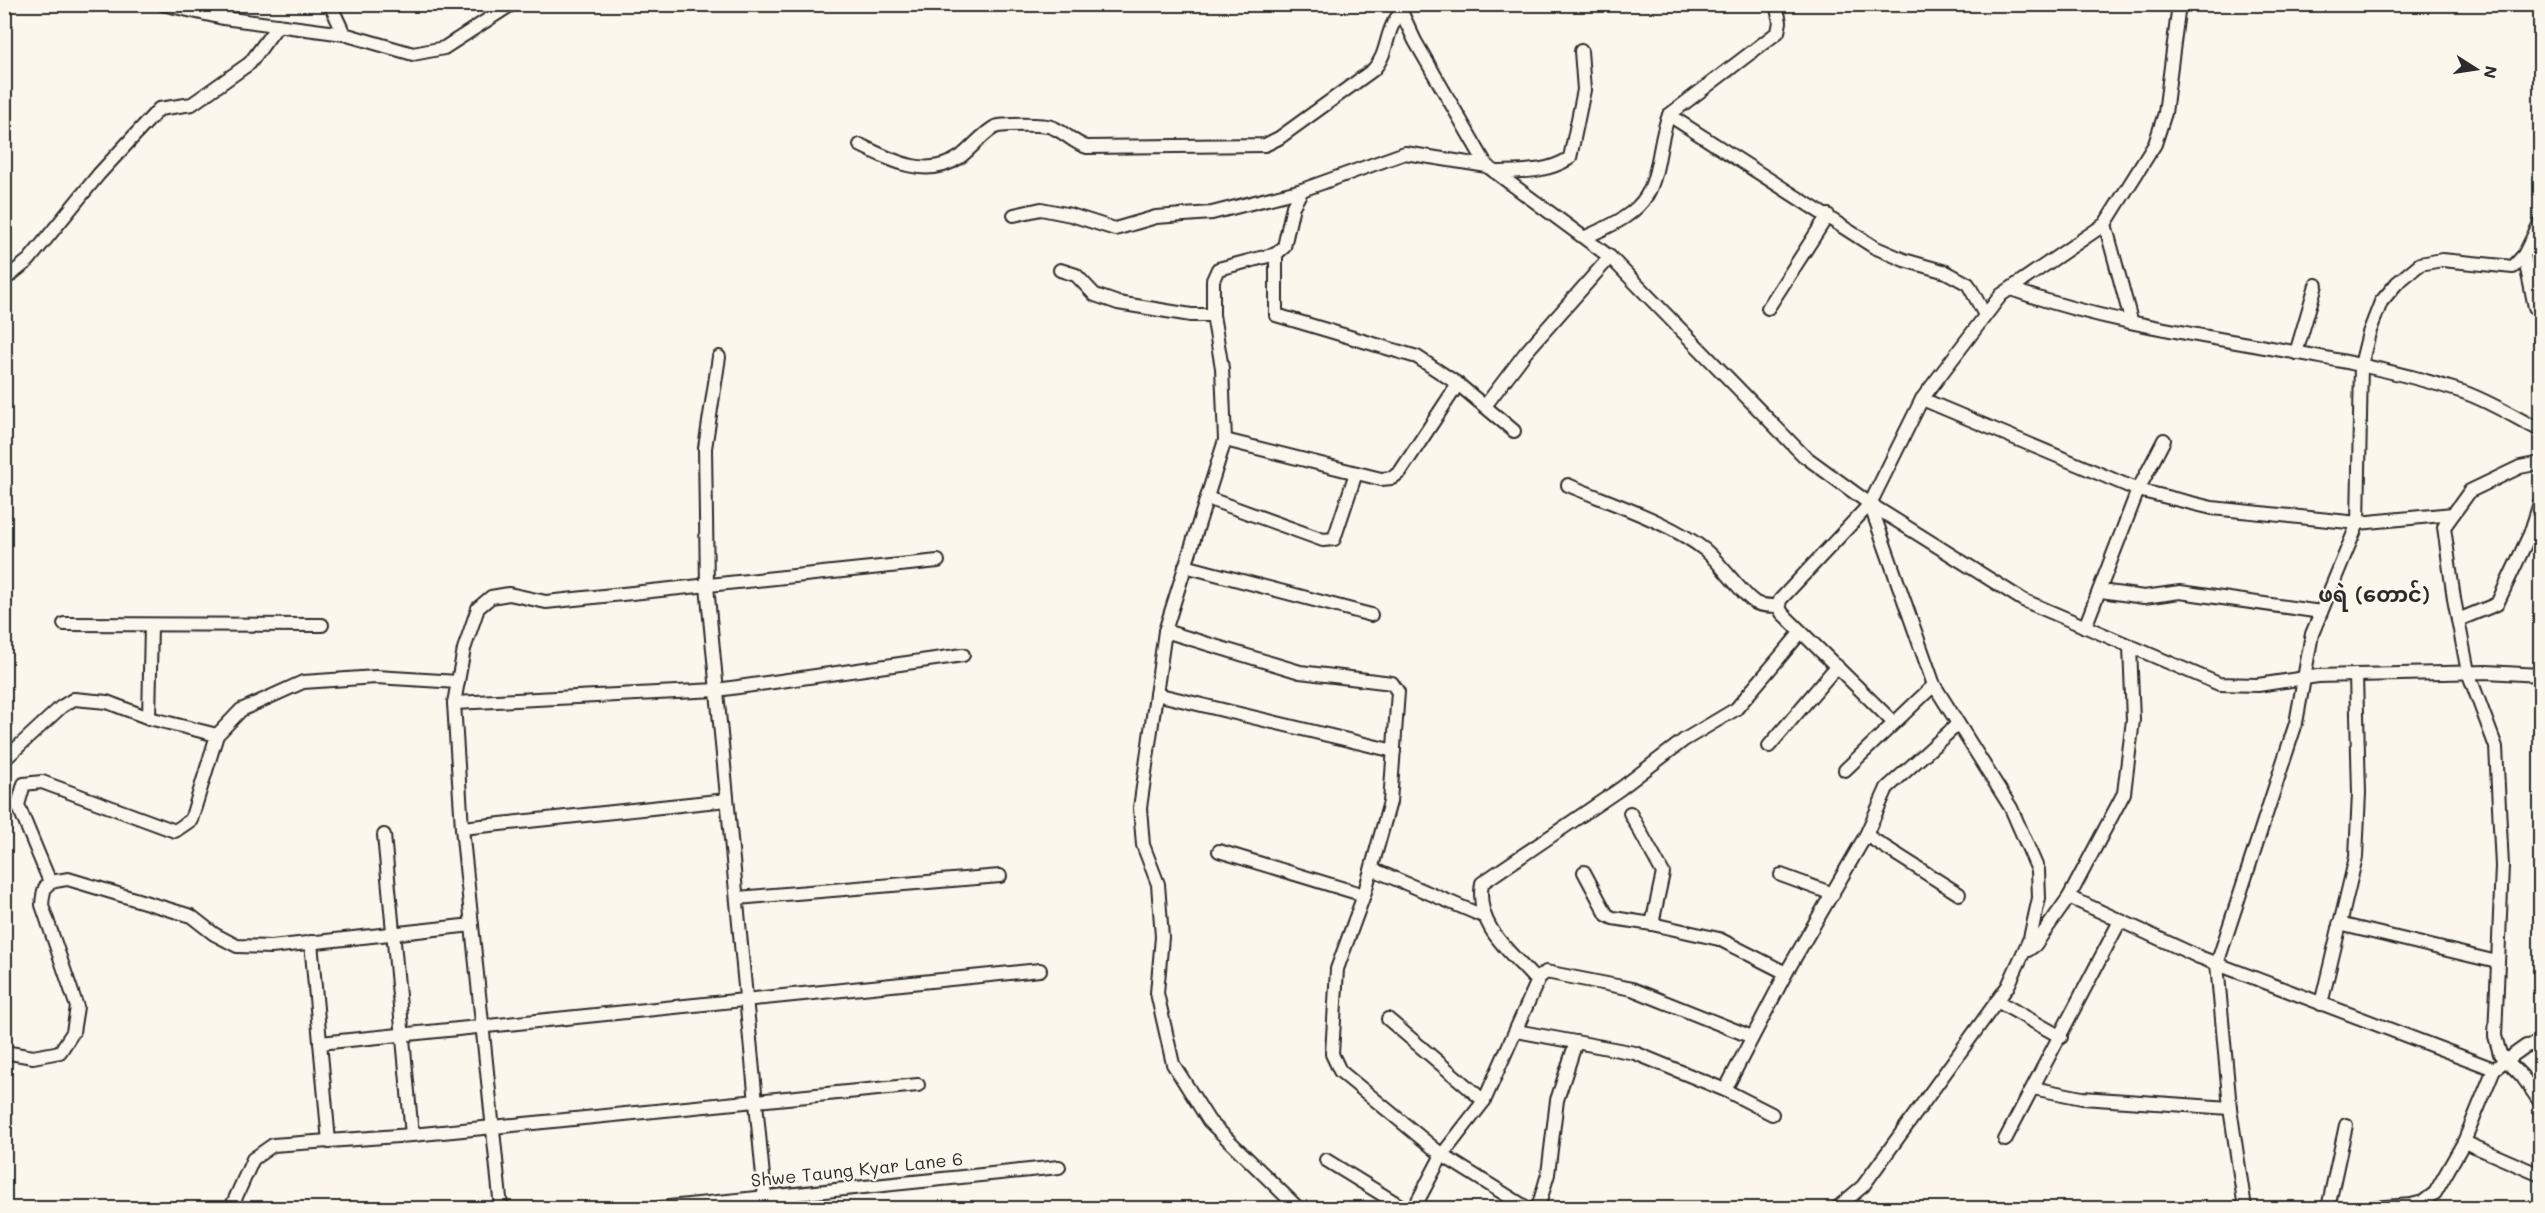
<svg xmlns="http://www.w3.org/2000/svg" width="2545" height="1213" font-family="Mali,'Noto Sans Myanmar',sans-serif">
<rect width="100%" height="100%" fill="#fbf7ec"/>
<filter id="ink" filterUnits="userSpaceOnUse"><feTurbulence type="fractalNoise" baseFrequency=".0167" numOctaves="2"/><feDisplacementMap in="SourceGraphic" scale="12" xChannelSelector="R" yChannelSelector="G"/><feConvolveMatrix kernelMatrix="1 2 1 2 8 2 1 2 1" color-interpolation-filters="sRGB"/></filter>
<g filter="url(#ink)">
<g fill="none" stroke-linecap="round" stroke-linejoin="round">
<g stroke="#2b2b2b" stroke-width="16">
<g id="minor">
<path d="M162 4 223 18 344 34 413 54 444 48 512 4"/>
<path d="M330 4 344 34"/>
<path d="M1399 7 1415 41 1487 166"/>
<path d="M1669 115 1874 247 1904 260 1946 272 1968 284 1985 315"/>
<path d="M860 145C891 160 926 180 960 157 971 149 983 133 995 127 1003 124 1044 124 1051 127 1064 131 1073 143 1087 147L1265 145 1279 138 1373 70C1390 53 1384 28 1402 12"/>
<path d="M1495 172C1523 171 1546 173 1570 158L1584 90 1581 51"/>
<path d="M1014 215 1041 209 1071 215 1115 229 1156 217 1212 213 1302 190 1405 153 1487 166 1610 257 1803 455 1870 504 2023 600 2219 684 2258 685 2318 676 2356 675 2487 672 2540 675"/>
<path d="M2105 224 2131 320"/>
<path d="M1586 237C1607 227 1634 217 1647 195 1660 172 1659 139 1669 115L1778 32 1780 22 1776 4"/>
<path d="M1276 254V315L1417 357 1458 384 1514 431"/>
<path d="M2524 255 2535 307 2540 314"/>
<path d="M1060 270 1076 275 1095 295 1118 303 1191 315H1213"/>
<path d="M4 280 29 260 99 174 159 109 192 104 250 63 278 25"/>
<path d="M2011 289C2156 341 2316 344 2463 392 2489 401 2516 418 2540 430"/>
<path d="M1768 308 1828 215"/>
<path d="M2296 353 2316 285"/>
<path d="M719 357 705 448 707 586 766 1208"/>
<path d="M1922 399 2138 490 2212 508 2358 523 2453 514"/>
<path d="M1485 406 1526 352 1610 257"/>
<path d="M1225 440 1381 479 1392 478 1400 472 1458 384"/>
<path d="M2540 463 2520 467 2470 491 2444 527 2454 599 2468 672 2496 747 2502 866 2495 1036 2500 1054 2522 1076 2540 1102"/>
<path d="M1568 485C1610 503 1670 522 1705 550 1720 562 1744 597 1756 603 1762 606 1772 606 1779 606"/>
<path d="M1207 498 1323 540 1334 539 1356 473"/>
<path d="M1185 566 1371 615"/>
<path d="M2101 591 2144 597 2180 592 2321 612"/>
<path d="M2458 620 2497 604 2530 534 2540 503"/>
<path d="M64 624 322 625"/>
<path d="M2085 627 2138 490 2164 440"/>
<path d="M1165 631 1300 672 1392 683 1398 692 1390 802 1364 895 1337 969 1332 1054 1340 1071 1442 1155 1527 1208"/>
<path d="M1156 694 1394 751"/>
<path d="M454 703 717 690 963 655"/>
<path d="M149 718 151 626"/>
<path d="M1894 723 1782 613 1779 606 1780 600 1870 504 1922 399 2001 295 2105 224 2155 144 2165 113 2179 4"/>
<path d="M1769 746 1837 666"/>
<path d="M5 759 61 707 74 699 107 702 149 718 217 735"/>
<path d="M1845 770 1934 685"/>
<path d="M1630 813 1663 873 1652 924"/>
<path d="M462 828 727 800"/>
<path d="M384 835 412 1135"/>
<path d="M1866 835 1959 894"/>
<path d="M1219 851 1364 895"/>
<path d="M1372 869 1483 916"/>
<path d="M1584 872 1607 915 1613 918 1652 924 1719 939 1786 973"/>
<path d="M1781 875 1833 894"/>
<path d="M50 882 18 805 24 784 42 782 175 831 191 820 217 735 241 710 303 682 376 677 458 682"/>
<path d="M2069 897 2199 957 2494 1069"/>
<path d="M737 898 1000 876"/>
<path d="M2339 924 2497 962"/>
<path d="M311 942 329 1142"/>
<path d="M2028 950 2035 945 2069 897 2124 793 2133 720 2130 647"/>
<path d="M1539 978 1532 976C1506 948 1475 924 1482 883L1620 789 1684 740 1736 709 1801 632"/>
<path d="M1997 1001 2061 1037"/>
<path d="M2321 1004 2356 857 2359 793 2356 675"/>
<path d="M1388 1019 1484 1101"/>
<path d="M1516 1031 1635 1053 1725 1090 1772 1114"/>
<path d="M320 1043 1040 970"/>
<path d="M4 1052 33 1057 60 1052 73 1032 77 1007 42 905C44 882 46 882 68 879L191 916 214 934 237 946 271 947 472 925"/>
<path d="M2033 1088 2082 1098 2230 1108"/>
<path d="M1725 1090 1786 973 1866 835 1887 788 1958 724"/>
<path d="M2005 1140 2120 921"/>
<path d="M2464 1142 2540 1175"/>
<path d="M1326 1160 1404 1208"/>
<path d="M231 1208 253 1159 273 1145 412 1135 918 1085"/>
<path d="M501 1208 462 828 454 703 464 649 478 608 491 597 509 594 546 602 938 561"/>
<path d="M659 1208 1059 1167"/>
<path d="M1298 1208 1209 1121 1173 1064 1157 993 1162 937 1158 884 1143 845 1140 808 1165 631 1225 440 1222 368 1213 315V280L1218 269 1276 254 1284 247 1293 206 1302 190"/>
<path d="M1414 1208 1442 1155 1484 1101 1539 978 1546 972 1632 989 1752 1037"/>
<path d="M1538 1208 1548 1174 1557 1100 1576 1042"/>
<path d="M1837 1208 1863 1186 2008 986 2030 938 2039 898 2038 870 2011 808 1934 685 1870 504"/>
<path d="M2245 1208 2230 1108 2217 964 2296 723 2312 634 2358 523 2361 365 2369 333 2381 302 2397 283 2420 264 2442 260 2513 267 2524 255 2540 223"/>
<path d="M2328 1208 2346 1125"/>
<path d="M2371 1208 2411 1205 2423 1202 2435 1193 2464 1142 2494 1069 2526 1046 2540 1043"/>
</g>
</g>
<use href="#minor" stroke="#fbf7ec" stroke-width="12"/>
</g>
</g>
<g text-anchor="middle" stroke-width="4.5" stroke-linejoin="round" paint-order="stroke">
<g font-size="18" fill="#2b2b2b" stroke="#fbf7ec">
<text transform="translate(857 1170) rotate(-6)" y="6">Shwe Taung Kyar Lane 6</text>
</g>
<g font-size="21" font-weight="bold" fill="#2b2b2b" stroke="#fbf7ec">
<text x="2374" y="602">ဖရဲ (တောင်)</text>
</g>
</g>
<rect width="2545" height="1213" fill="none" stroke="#fbf7ec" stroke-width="24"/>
<rect x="12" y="12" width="2521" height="1189" fill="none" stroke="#2b2b2b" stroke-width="2" filter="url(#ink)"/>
<g transform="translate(2476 69) rotate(102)" stroke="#fbf7ec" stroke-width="4.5" paint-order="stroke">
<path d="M0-4.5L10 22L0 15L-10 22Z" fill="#2b2b2b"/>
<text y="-9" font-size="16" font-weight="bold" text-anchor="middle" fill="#2b2b2b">N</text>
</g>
</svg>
